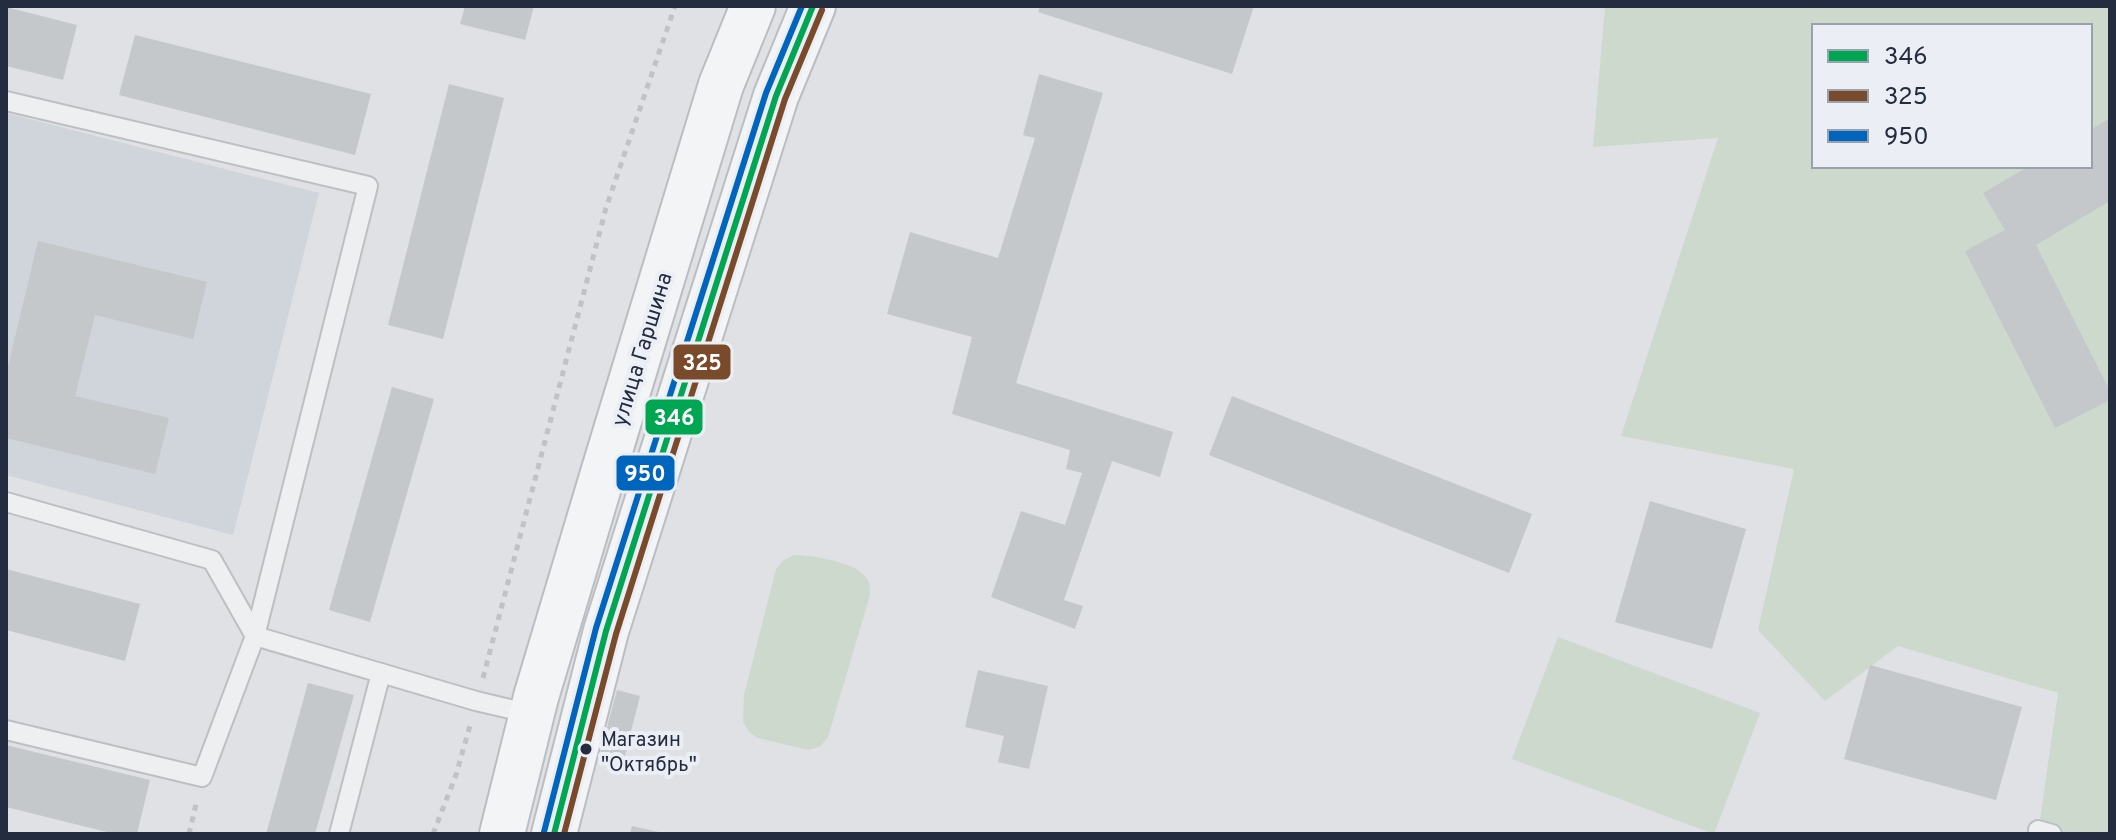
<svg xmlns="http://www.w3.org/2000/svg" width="2116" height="840" font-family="Overpass,sans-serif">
<rect width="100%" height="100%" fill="#dfe1e4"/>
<path fill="#d0d4db" d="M6 113 319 193 233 535 6 475Z"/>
<g fill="#ced9ce" fill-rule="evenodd">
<path d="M1605 6H2110V834H2038L2058 693 1898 646 1825 701 1758 630 1794 469 1621 436 1718 138 1593 147ZM1814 26H2090V166H1814Z"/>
<path d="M794 555C811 555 854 562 865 576 870 581 870 588 870 595L828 737 821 746 808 750 758 738 749 732 743 722 744 695 776 569 784 560Z"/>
<path d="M1558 637 1760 713 1714 834 1512 759Z"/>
</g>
<g fill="#c5c8cb">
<path d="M465 6H534L525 40 460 24Z"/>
<path d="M1040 6H1254L1232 74 1038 12Z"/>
<path d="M6 7 77 25 63 80 6 66Z"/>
<path d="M135 35 371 94 355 155 119 95Z"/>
<path d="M1039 74 1103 93 1016 383 1173 432 1160 477 1112 461 1064 600 1083 606 1075 629 991 597 1021 511 1065 525 1082 473 1066 469 1070 450 952 414 972 337 887 314 910 232 998 258 1035 138 1023 135Z"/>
<path d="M449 84 504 98 443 339 388 325Z"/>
<path d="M2110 118V201L2036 245 2110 391V400L2055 428 1965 251 2005 230 1983 193 2029 166H2090V130Z"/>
<path d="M38 241 207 282 193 339 95 315 75 396 169 418 155 474 6 438V375Z"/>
<path d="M392 387 434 399 370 622 329 610Z"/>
<path d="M1232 396 1532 514 1509 573 1209 455Z"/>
<path d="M1650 501 1746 529 1712 649 1615 622Z"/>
<path d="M6 569 140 604 125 661 6 630Z"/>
<path d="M1870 665 2022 707 1996 800 1844 759Z"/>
<path d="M978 670 1048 686 1029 769 998 762 1004 736 965 727Z"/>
<path d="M308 683 354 695 315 834H266Z"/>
<path d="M617 690 640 696 622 767 598 761Z"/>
<path d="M6 745 150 780 137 834H115L6 807Z"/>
<path d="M632 826 663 833V834H630Z"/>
</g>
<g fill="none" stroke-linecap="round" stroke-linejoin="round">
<g stroke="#bdbfc2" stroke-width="22">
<g id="service">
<path d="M6 101 368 186 255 636 202 777 6 730"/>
<path d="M6 502 212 560 255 636 476 701 531 714"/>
<path d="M2038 830 2052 834"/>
<path d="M339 834 381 673"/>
</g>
</g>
<g stroke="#babec2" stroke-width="48">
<g id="primary">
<path d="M502 834 536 697 604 470 721 85 753 6"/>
<path d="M554 834 606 631 776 96 813 6"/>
</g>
</g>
<g stroke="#c0c2c7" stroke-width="5" stroke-dasharray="6 6" stroke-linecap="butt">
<path d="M483 678 606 208 675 6"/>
<path d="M189 834 197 800"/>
<path d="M433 834 456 775 471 722"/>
</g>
<use href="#service" stroke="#eeeff1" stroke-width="18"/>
<use href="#primary" stroke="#f3f4f5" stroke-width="44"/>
<g stroke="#ebeff5" stroke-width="12">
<path id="bus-1" d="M554 834 606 631 776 96 813 6"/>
</g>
<g stroke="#ebeff5" stroke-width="12">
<path id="bus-2" d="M564 834 616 634 785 99 822 10"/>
</g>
<g stroke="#ebeff5" stroke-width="12">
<path id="bus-3" d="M544 832 596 628 766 93 802 6"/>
</g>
<use href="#bus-1" stroke="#00a651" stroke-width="6"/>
<use href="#bus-2" stroke="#7a4b2a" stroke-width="6"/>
<use href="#bus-3" stroke="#0065bd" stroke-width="6"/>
</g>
<circle fill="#242d3f" stroke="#ebeff5" stroke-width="3" cx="586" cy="749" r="7"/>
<g text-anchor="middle" stroke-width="8" stroke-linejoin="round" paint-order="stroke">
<g font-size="20" fill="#242d3f" stroke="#ebeff5" text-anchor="start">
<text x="601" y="746">Магазин<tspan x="601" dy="25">"Октябрь"</tspan></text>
</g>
<g font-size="22" fill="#242d3f" stroke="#ebeff5">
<text transform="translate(641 349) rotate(-73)" y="8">улица Гаршина</text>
</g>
</g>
<g stroke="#ebeff5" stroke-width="3">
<rect x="672" y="343" width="60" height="38" rx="8" fill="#7a4b2a"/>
<rect x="644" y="398" width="60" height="38" rx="8" fill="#00a651"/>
<rect x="615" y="454" width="61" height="38" rx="8" fill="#0065bd"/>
</g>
<g font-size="22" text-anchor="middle" font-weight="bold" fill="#fff">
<text x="702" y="370">325</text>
<text x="674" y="425">346</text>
<text x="645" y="481">950</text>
</g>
<rect width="2116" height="840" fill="none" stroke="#242d3f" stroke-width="16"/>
<rect x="1812" y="24" width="280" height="144" fill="#ebeff5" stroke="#9ba1ac" stroke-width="2"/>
<rect x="1828" y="50" width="40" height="12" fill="#00a651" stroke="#9ba1ac" stroke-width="2"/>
<text x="1884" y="64" font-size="24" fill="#242d3f">346</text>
<rect x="1828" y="90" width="40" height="12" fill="#7a4b2a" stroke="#9ba1ac" stroke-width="2"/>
<text x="1884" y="104" font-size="24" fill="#242d3f">325</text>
<rect x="1828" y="130" width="40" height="12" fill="#0065bd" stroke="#9ba1ac" stroke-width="2"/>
<text x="1884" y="144" font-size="24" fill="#242d3f">950</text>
</svg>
